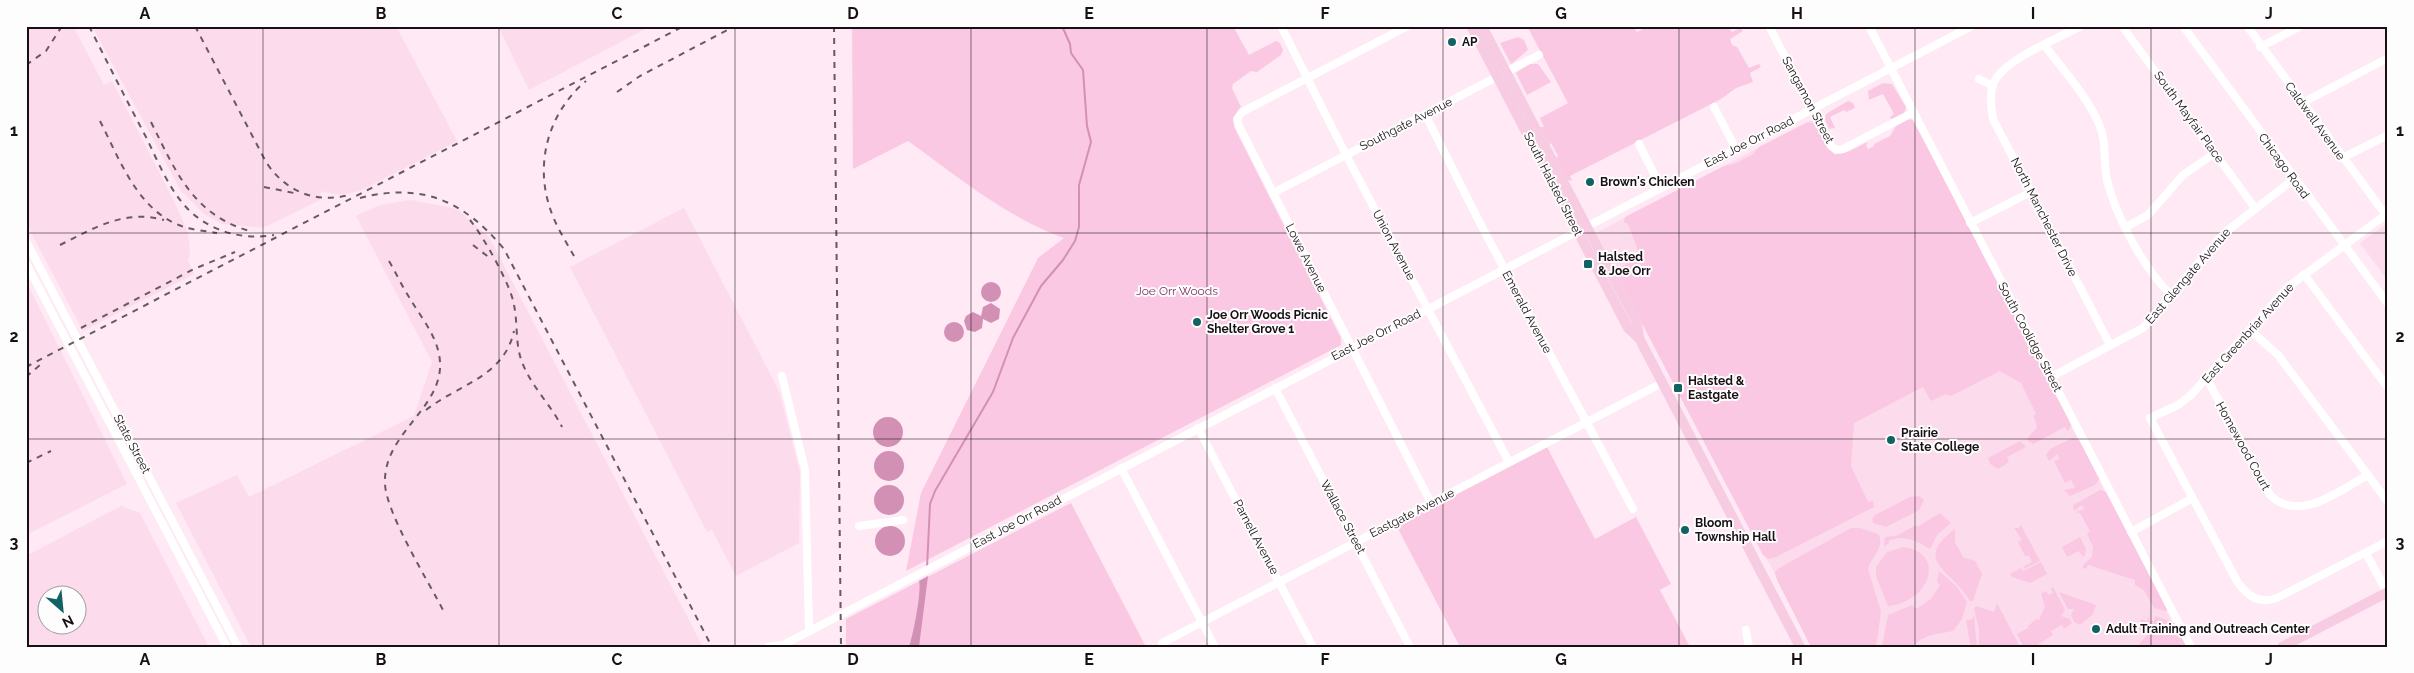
<svg xmlns="http://www.w3.org/2000/svg" width="2414" height="673" font-family="Raleway,sans-serif">
<rect width="100%" height="100%" fill="#fee9f4"/>
<g fill="#fcdbec" fill-rule="evenodd">
<path d="M26 26H73L104 85 112 81 174 201 188 233 190 253 188 260 194 274 83 331 26 223Z"/>
<path d="M92 26H396L457 141 360 191 338 195 321 191 320 200 263 228 223 224 204 214 181 191Z"/>
<path d="M498 26H651L529 90Z"/>
<path d="M1815 118 1842 170 1920 133 2185 647H1813L1596 233Z"/>
<path d="M411 200 457 209 489 237 703 647H251L176 503 237 475 249 497 414 416 432 362 356 216 380 205Z"/>
<path d="M684 208 779 391 800 472 799 543 736 576 712 530 707 532 570 267Z"/>
<path d="M2388 223V281L2360 243Z"/>
<path d="M26 281 127 484 26 535Z"/>
<path d="M121 506 140 513 209 647H26V556ZM48 596H78V626H48Z"/>
</g>
<g fill="#fbc8e3">
<path d="M852 26H1233L1249 55 1276 41 1280 43 1283 50 1281 55 1257 72 1251 71 1233 84 1232 88 1241 107 1236 115 1234 127 1341 338V345L906 571 921 493 1038 258 1064 238C1006 217 958 177 908 141L853 169Z"/>
<path d="M1527 26H1633L1637 32 1648 26H1731L1729 28 1732 32 1740 28 1743 31 1730 39 1732 45 1737 47 1749 68 1759 64 1761 67 1750 73 1753 82 1736 88 1721 99 1570 176 1572 181 1568 180 1556 158 1558 156 1551 143 1549 145 1540 127H1544L1540 118 1568 103Z"/>
<path d="M1518 37 1524 40 1528 50 1511 64 1500 43Z"/>
<path d="M1529 64H1538L1551 82 1527 95 1516 73Z"/>
<path d="M1883 83 1892 84 1906 107 1904 114 1892 120 1890 117 1894 114 1883 94 1869 100 1868 91Z"/>
<path d="M1848 101 1853 103 1855 108 1846 112 1844 110 1830 117 1835 128 1829 129 1825 119 1826 114Z"/>
<path d="M1909 119 1913 120 2072 424 2068 431 2065 427 2033 444 2027 440C2032 428 2042 433 2033 416L2036 414 2021 383 2000 371 1951 396 1946 394 1931 401 1923 387 1854 423 1851 466 1868 502 1873 501 1874 507 1776 557 1768 559 1763 555 1614 270 1631 262 1639 253 1628 224 1624 222 1625 217 1724 166 1734 164 1752 155 1759 147 1806 123C1827 118 1816 156 1843 153 1851 152 1860 145 1868 142L1866 145 1868 149 1874 146V144L1890 136 1896 126Z"/>
<path d="M2073 438 2080 440 2100 478 2095 485 2070 496 2064 490 2075 488 2071 480 2065 483 2054 461 2060 459 2057 454 2049 461 2046 455 2050 449Z"/>
<path d="M2020 441 2026 447 2007 457 2009 462 1998 469 1990 464 1988 458Z"/>
<path d="M1547 447 1595 539 1636 517 1671 584 1660 590 1690 647H1460L1396 525Z"/>
<path d="M2100 490 2107 492 2168 609 2166 611 2154 608 2144 590 2135 585V580L2088 565 2086 569 2083 568V565L2092 557 2093 547 2087 534 2090 531 2080 513 2075 512 2084 509 2082 505 2074 511 2073 505Z"/>
<path d="M1919 496 1924 500 1919 510 1886 527 1873 523 1872 519 1875 515 1910 497Z"/>
<path d="M1071 503 1146 647H846V619Z"/>
<path d="M1940 513 1951 523 1937 535 1930 549C1917 541 1906 535 1889 540V543L1884 546 1885 537 1896 536 1916 525 1917 527Z"/>
<path d="M2021 525 2040 561 2024 569 2023 567 2032 562 2029 556H2025L2018 542 2022 540 2014 528H2018Z"/>
<path d="M1851 528H1860L1878 534C1886 546 1871 557 1868 569L1881 612 1876 647H1811L1777 580 1775 572 1779 568Z"/>
<path d="M1955 529V542L1963 557 1975 561 1982 574 1973 601H1970C1953 570 1911 562 1955 529Z"/>
<path d="M2080 537 2086 549 2085 555 2083 557 2079 551 2067 557 2062 547Z"/>
<path d="M1904 547C1948 554 1928 603 1888 606L1876 576V567L1887 552Z"/>
<path d="M2041 562 2047 574 2030 583 2012 577 2010 574 2021 568 2023 571Z"/>
<path d="M1939 571 1957 587 1967 602 1962 619 1953 631 1931 635 1920 640 1912 647H1882L1888 615 1912 605 1916 609 1931 599 1940 585 1937 582Z"/>
<path d="M2053 587 2065 610 2061 616 2070 619 2072 623 2064 629 2062 625 2051 631 2053 635 2034 647 2023 646 2017 634 2028 628V626L2036 619 2039 620 2045 607 2041 593 2046 591 2049 595 2053 593 2051 588Z"/>
<path d="M2059 592 2096 605 2093 614 2080 625 2074 622 2071 615 2074 609H2068Z"/>
<path d="M1997 603 2020 647H1979V629L1974 609 1976 606 1994 612Z"/>
<path d="M2149 614V620L2154 621 2155 616 2175 623 2188 647H2137L2146 636 2144 622 2142 633 2138 628 2141 619 2147 621Z"/>
<path d="M1974 616 1977 647 1970 644 1966 620H1971Z"/>
</g>
<g fill="#d291b4">
<circle cx="991" cy="292" r="10"/>
<path d="M991 303 1000 309 999 319 991 323 983 319 982 328 975 332 967 330 964 321 966 316 973 312 981 316 983 307Z"/>
<circle cx="954" cy="332" r="10"/>
<circle cx="888" cy="432" r="15"/>
<circle cx="889" cy="466" r="15"/>
<circle cx="889" cy="500" r="15"/>
<circle cx="890" cy="541" r="15"/>
<path d="M928 576 919 647H909C913 636 922 590 919 581Z"/>
</g>
<g fill="none" stroke-linecap="round" stroke-linejoin="round">
<path stroke="#d291b4" stroke-width="2" d="M927 568 930 504 935 491 993 392 1013 338 1041 286 1063 260 1075 241 1079 227V185L1091 142 1087 126 1083 70 1071 53 1070 44 1062 26"/>
<g stroke="#fff" stroke-width="8">
<path d="M1281 26 1346 155 1509 462"/>
<path d="M1408 26 1242 112 1237 119 1238 124 1431 503"/>
<path d="M1769 26 1831 146 1836 150 1843 149 1914 112"/>
<path d="M1869 26 2191 647"/>
<path d="M2081 26C2057 39 1999 61 1992 87 1990 98 1991 108 1993 119L2110 345"/>
<path d="M2122 26 2255 208"/>
<path d="M2183 26 2388 304"/>
<path d="M2247 26 2385 214"/>
<path d="M2045 46C2063 70 2087 96 2099 124 2107 142 2103 161 2107 180 2116 217 2144 269 2171 295"/>
<path d="M2260 47 2301 26"/>
<path d="M1979 79 1993 86"/>
<path d="M2302 103 2388 58"/>
<path d="M1714 107 1736 149"/>
<path d="M1425 114 1483 229 1633 509"/>
<path d="M1639 144 1661 188"/>
<path d="M2342 158 2388 135"/>
<path d="M1273 193 1539 55"/>
<path d="M2388 213 2288 287 2191 395 2178 405 2150 418 2238 583C2249 597 2259 604 2277 598L2388 541"/>
<path d="M1970 223 2031 192"/>
<path d="M2126 227 2148 215 2183 175 2215 153"/>
<path d="M26 241 238 647"/>
<path d="M26 263 227 647"/>
<path d="M2304 274 2388 388"/>
<path d="M2250 330 2278 355 2388 502"/>
<path d="M782 376 805 470 809 630"/>
<path d="M2051 377 2143 328 2223 234 2294 179"/>
<path d="M2207 379 2270 495C2299 524 2340 490 2368 475"/>
<path d="M1275 388 1410 647"/>
<path d="M1198 428 1313 647"/>
<path d="M1121 468 1215 647"/>
<path d="M859 526 903 520"/>
<path d="M2131 532 2191 499"/>
<path d="M2366 553 2388 594"/>
<path d="M1746 630 1749 647"/>
<path d="M1162 643 1662 383"/>
<path d="M768 647 781 645"/>
<path d="M779 647 1972 26"/>
</g>
<g stroke="#f7cce3" stroke-width="10">
<path d="M1471 26 1628 328 1639 338 1800 647"/>
<path d="M1482 26 1637 323 1639 338"/>
<path d="M2282 647 2388 592"/>
</g>
<g stroke="#675a61" stroke-width="2" stroke-dasharray="6 6" stroke-linecap="butt">
<path d="M89 26C108 64 127 101 147 139 159 164 171 194 192 213 215 233 245 240 274 235"/>
<path d="M195 26 266 162C285 191 315 204 349 195"/>
<path d="M834 26 841 647"/>
<path d="M26 65 46 51 62 26"/>
<path d="M617 92 640 76 735 26"/>
<path d="M100 121C120 160 138 212 184 227 194 230 206 231 217 233"/>
<path d="M151 122C176 172 193 216 253 232"/>
<path d="M264 187 294 193"/>
<path d="M360 198C422 182 464 201 504 249L712 647"/>
<path d="M470 220C483 236 511 285 514 305 518 324 515 344 522 362 531 386 551 405 562 427"/>
<path d="M60 245C94 228 125 209 164 220"/>
<path d="M473 245 491 259"/>
<path d="M574 256C565 240 554 223 549 205 535 160 550 111 586 81"/>
<path d="M389 261C396 273 402 286 409 297 419 314 433 331 438 350 453 405 383 429 385 483 385 511 428 581 443 610"/>
<path d="M81 328 194 269 235 252"/>
<path d="M26 367 684 26"/>
<path d="M26 377 40 365"/>
<path d="M426 410C459 384 504 377 514 331"/>
<path d="M26 463 51 451"/>
</g>
</g>
<path fill="none" stroke="#191015" stroke-width="1" stroke-opacity="0.55" d="M263 26V647M499 26V647M735 26V647M971 26V647M1207 26V647M1443 26V647M1679 26V647M1915 26V647M2151 26V647M26 233H2388M26 439H2388"/>
<g fill="#126263" stroke="#fdfdfd" stroke-width="2">
<circle cx="1452" cy="42" r="5"/>
<circle cx="1590" cy="182" r="5"/>
<rect x="1583" y="259" width="10" height="10" rx="2.5"/>
<circle cx="1197" cy="322" r="5"/>
<rect x="1673" y="383" width="10" height="10" rx="2.5"/>
<circle cx="1891" cy="440" r="5"/>
<circle cx="1685" cy="530" r="5"/>
<circle cx="2096" cy="629" r="5"/>
</g>
<g text-anchor="middle" stroke-width="4" stroke-linejoin="round" paint-order="stroke">
<g font-size="12" font-weight="bold" fill="#191015" stroke="#fdfdfd" text-anchor="start">
<text x="1462" y="46">AP</text>
<text x="1600" y="186">Brown's Chicken</text>
<text x="1598" y="261">Halsted<tspan x="1598" dy="14">&amp; Joe Orr</tspan></text>
<text x="1207" y="319">Joe Orr Woods Picnic<tspan x="1207" dy="14">Shelter Grove 1</tspan></text>
<text x="1688" y="385">Halsted &amp;<tspan x="1688" dy="14">Eastgate</tspan></text>
<text x="1901" y="437">Prairie<tspan x="1901" dy="14">State College</tspan></text>
<text x="1695" y="527">Bloom<tspan x="1695" dy="14">Township Hall</tspan></text>
<text x="2106" y="633">Adult Training and Outreach Center</text>
</g>
<g font-size="12" fill="#191015" stroke="#fdfdfd">
<text transform="translate(1808 100) rotate(62)" y="4">Sangamon Street</text>
<text transform="translate(2189 117) rotate(54)" y="4">South Mayfair Place</text>
<text transform="translate(2315 121) rotate(54)" y="4">Caldwell Avenue</text>
<text transform="translate(1406 124) rotate(-27)" y="4">Southgate Avenue</text>
<text transform="translate(1749 142) rotate(-27)" y="4">East Joe Orr Road</text>
<text transform="translate(2284 166) rotate(54)" y="4">Chicago Road</text>
<text transform="translate(1553 184) rotate(63)" y="4">South Halsted Street</text>
<text transform="translate(2044 217) rotate(63)" y="4">North Manchester Drive</text>
<text transform="translate(1394 245) rotate(62)" y="4">Union Avenue</text>
<text transform="translate(1306 258) rotate(63)" y="4">Lowe Avenue</text>
<text transform="translate(2188 276) rotate(-49)" y="4">East Glengate Avenue</text>
<text transform="translate(1527 312) rotate(62)" y="4">Emerald Avenue</text>
<text transform="translate(2248 333) rotate(-48)" y="4">East Greenbriar Avenue</text>
<text transform="translate(1376 335) rotate(-27)" y="4">East Joe Orr Road</text>
<text transform="translate(2030 337) rotate(62)" y="4">South Coolidge Street</text>
<text transform="translate(132 444) rotate(62)" y="4">State Street</text>
<text transform="translate(2243 446) rotate(61)" y="4">Homewood Court</text>
<text transform="translate(1412 513) rotate(-27)" y="4">Eastgate Avenue</text>
<text transform="translate(1343 517) rotate(62)" y="4">Wallace Street</text>
<text transform="translate(1017 522) rotate(-28)" y="4">East Joe Orr Road</text>
<text transform="translate(1256 537) rotate(62)" y="4">Parnell Avenue</text>
</g>
<g font-size="12" fill="#803362" stroke="#fdfdfd">
<text x="1177" y="295">Joe Orr Woods</text>
</g>
</g>
<rect width="2414" height="673" fill="none" stroke="#fdfdfd" stroke-width="55"/>
<g transform="translate(62 610) rotate(153)"><circle r="24" fill="#fdfdfd" stroke="#a29ea0"/>
<path d="M0-4L9 19L0 12L-9 19Z" fill="#126263"/>
<text y="-8" font-size="14" font-weight="bold" text-anchor="middle" fill="#191015">N</text>
</g>
<rect x="28" y="28" width="2358" height="618" fill="none" stroke="#191015" stroke-width="2"/>
<g font-size="16" text-anchor="middle" font-weight="bold" fill="#191015">
<text x="145" y="19">A</text>
<text x="381" y="19">B</text>
<text x="617" y="19">C</text>
<text x="853" y="19">D</text>
<text x="1089" y="19">E</text>
<text x="1325" y="19">F</text>
<text x="1561" y="19">G</text>
<text x="1797" y="19">H</text>
<text x="2033" y="19">I</text>
<text x="2269" y="19">J</text>
<text x="14" y="136">1</text>
<text x="2400" y="136">1</text>
<text x="14" y="342">2</text>
<text x="2400" y="342">2</text>
<text x="14" y="548">3</text>
<text x="2400" y="548">3</text>
<text x="145" y="665">A</text>
<text x="381" y="665">B</text>
<text x="617" y="665">C</text>
<text x="853" y="665">D</text>
<text x="1089" y="665">E</text>
<text x="1325" y="665">F</text>
<text x="1561" y="665">G</text>
<text x="1797" y="665">H</text>
<text x="2033" y="665">I</text>
<text x="2269" y="665">J</text>
</g>
</svg>
